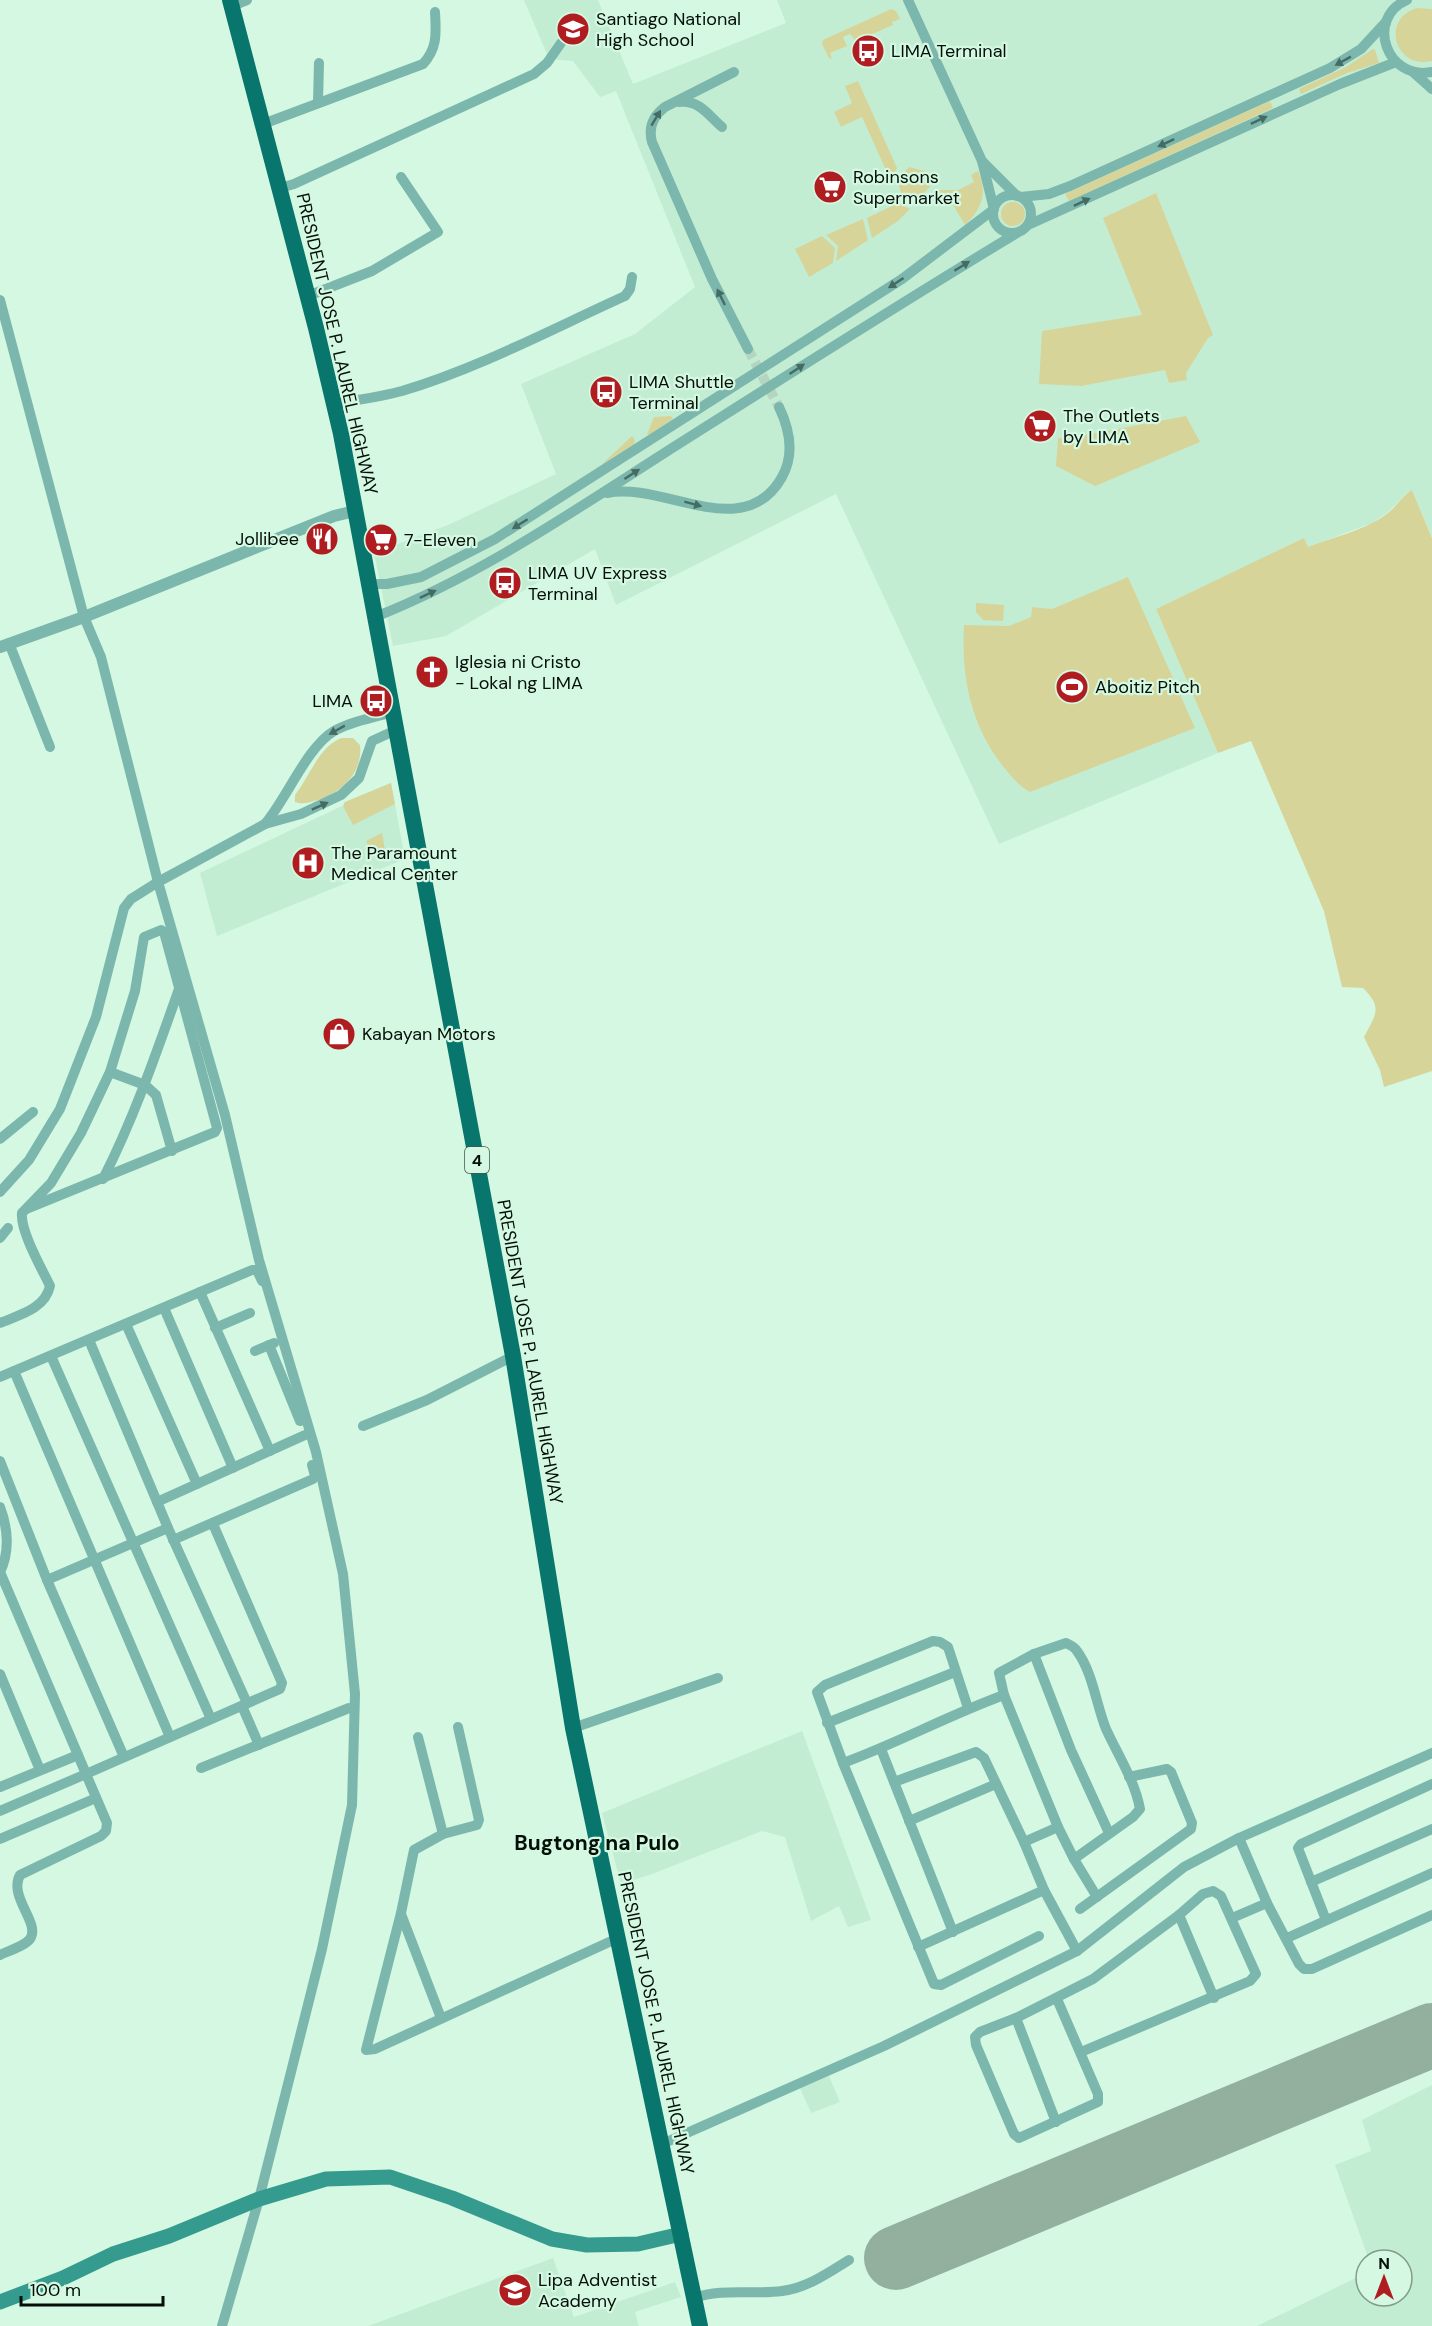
<svg xmlns="http://www.w3.org/2000/svg" width="1432" height="2326" font-family="'DM Sans',sans-serif">
<rect width="100%" height="100%" fill="#d4f8e1"/>
<g fill="#c3edd3">
<path d="M524 0H598L633 84 786 23 777 0H1432V537L1412 490 1406 494 1387 513 1372 523 1308 547 1304 539 1156 609 1218 753 999 844 836 494 616 605 595 549 446 636 393 646 374 553 448 525 556 474 521 384 635 334 695 287 616 91 600 97 573 61 549 59Z"/>
<path d="M391 783 405 859 217 936 200 873 344 805 345 802Z"/>
<path d="M802 1731 871 1920 848 1927 839 1906 811 1921 785 1837 762 1831 652 1874 621 1884 602 1813Z"/>
<path d="M829 2076 840 2102 811 2113 800 2088Z"/>
<path d="M1432 2085V2326H1257L1366 2273V2296H1402V2260H1369L1335 2165 1371 2151 1362 2120Z"/>
<path d="M553 2258 574 2317 675 2282 681 2297 635 2312 639 2326H368Z"/>
</g>
<g fill="#d7d49a">
<path d="M1417 8 1432 9V61C1395 70 1380 19 1417 8Z"/>
<path d="M891 9 896 11 900 19 892 22 893 25 856 41 850 34 843 37 847 46 830 53 832 59 829 58 822 44 823 40Z"/>
<path d="M1373 49 1375 50 1379 63 1347 73 1301 94 1299 89 1346 67Z"/>
<path d="M858 81 897 168 891 181 862 117 841 127 834 112 852 103 845 86Z"/>
<path d="M1270 101 1273 108 1069 201 1065 194Z"/>
<path d="M909 167 925 171 930 187 919 198 902 196 897 180Z"/>
<path d="M978 171C988 193 982 209 965 225L952 203 938 194 939 190H958L974 182 971 175Z"/>
<path d="M1156 193 1213 335 1208 338 1186 373 1187 380 1169 383 1165 370 1081 386 1039 384 1042 331 1142 315 1103 218Z"/>
<circle cx="1013" cy="214" r="12"/>
<path d="M898 203 910 209 898 221 872 238 867 218Z"/>
<path d="M863 219 868 240 836 261 838 246 826 235Z"/>
<path d="M822 236 835 248 833 263 809 277 795 249Z"/>
<path d="M671 416 673 419 649 435 647 434 654 417Z"/>
<path d="M1186 416 1200 442 1095 486 1056 466 1058 438 1080 436Z"/>
<path d="M632 436 635 440 634 444 601 465Z"/>
<path d="M1412 490 1432 538V1071L1384 1087 1380 1070 1364 1037C1376 1014 1383 1008 1363 988L1342 987 1324 911 1251 741 1218 753 1156 609 1304 538 1308 547C1334 537 1366 530 1388 513 1397 506 1402 496 1412 490Z"/>
<path d="M1128 577 1195 728 1030 792C1020 787 1013 778 1006 770 971 728 961 678 964 625L1009 626 1031 617 1032 607 1052 609Z"/>
<path d="M976 603 1004 605 1003 621 983 620 976 612Z"/>
<path d="M341 738H353L360 745C363 773 342 792 318 800 310 802 303 805 295 802V795C310 776 318 748 341 738Z"/>
<path d="M391 783 395 804 353 825 343 806 345 802Z"/>
<path d="M382 833 385 850 373 855 366 841Z"/>
</g>
<g fill="none" stroke-linecap="round" stroke-linejoin="round">
<path stroke="#93b09e" stroke-width="64" d="M896 2258 1432 2035"/>
<path stroke="#b5d5c0" stroke-width="10" stroke-dasharray="10 5" stroke-linecap="butt" d="M748 349 779 407"/>
<g stroke="#7cb7ad" stroke-width="10">
<path d="M908 0 982 161 994 209"/>
<path d="M1407 0C1365 18 1386 81 1432 72"/>
<path d="M232 6 247 0"/>
<path d="M734 72 665 107C653 116 648 127 652 142L712 279 748 349"/>
<path d="M1413 72 1432 89"/>
<path d="M318 102 319 63"/>
<path d="M679 102C700 100 708 115 722 127"/>
<path d="M263 124 423 64C438 48 436 32 435 12"/>
<path d="M982 161 1017 196"/>
<path d="M280 188 294 184 534 74 547 63 561 43"/>
<circle cx="1012" cy="214" r="19"/>
<path d="M1021 197 1049 194 1070 186 1330 68 1361 49 1386 22"/>
<path d="M1028 225 1340 84 1396 62"/>
<path d="M308 296 372 271 438 232 401 177"/>
<path d="M0 300 84 617 101 657 158 882 225 1115 259 1260 316 1452 343 1574 355 1694 352 1805 322 1949 259 2199 222 2326"/>
<path d="M334 404C356 400 380 397 402 391 479 368 552 329 625 296L630 289 632 277"/>
<path d="M607 493C663 481 744 545 782 477 795 454 790 430 779 407"/>
<path d="M368 584H387L421 577 495 539 902 279 993 210"/>
<path d="M375 617C479 576 572 512 666 452 783 378 899 304 1017 233"/>
<path d="M9 643 50 747"/>
<path d="M265 824C287 798 307 747 334 731 351 721 374 718 392 712"/>
<path d="M110 1072 145 1085 156 1095 172 1151"/>
<path d="M0 1139 33 1112"/>
<path d="M103 1179C134 1118 156 1054 179 989"/>
<path d="M0 1192 29 1160 60 1109 96 1017 124 908 131 899 158 882 265 824 301 814 341 795 359 778 372 741 396 730"/>
<path d="M0 1238 8 1228"/>
<path d="M200 1292 270 1451"/>
<path d="M164 1308 233 1468"/>
<path d="M0 1323C19 1315 45 1309 50 1286 42 1269 20 1231 22 1213L51 1183 81 1133 110 1072 135 991 144 937 161 930 164 932 217 1128 215 1132 26 1209"/>
<path d="M126 1324 197 1484"/>
<path d="M215 1328 250 1313"/>
<path d="M89 1340 168 1528 247 1703"/>
<path d="M269 1345 300 1421"/>
<path d="M255 1351 274 1343"/>
<path d="M51 1356 211 1719"/>
<path d="M14 1371 170 1737"/>
<path d="M0 1377 252 1270H257L262 1281"/>
<path d="M363 1426 427 1400 513 1356"/>
<path d="M0 1461 47 1580 124 1757"/>
<path d="M157 1502 305 1435"/>
<path d="M0 1507C8 1528 10 1552 0 1572"/>
<path d="M173 1540 313 1479 315 1476 312 1465"/>
<path d="M0 1572 78 1755"/>
<path d="M47 1580 168 1528"/>
<path d="M1066 1643C1070 1645 1075 1647 1077 1651 1093 1673 1096 1704 1106 1729 1118 1755 1135 1781 1140 1809L1133 1817 1074 1859 1058 1827 1004 1695 999 1673 1034 1654Z"/>
<path d="M1034 1654 1071 1750 1109 1833"/>
<path d="M0 1674 40 1770"/>
<path d="M242 1706 259 1745"/>
<path d="M968 1708 948 1647 940 1642 933 1641 825 1685 817 1692 843 1763 934 1984 941 1985 1039 1936"/>
<path d="M827 1723 955 1672"/>
<path d="M458 1727 479 1820 477 1825 443 1834 414 1850 401 1913 366 2050 375 2049 618 1938"/>
<path d="M573 1728 718 1678"/>
<path d="M418 1737 443 1834"/>
<path d="M881 1749 953 1932"/>
<path d="M843 1763C898 1743 949 1715 1004 1695"/>
<path d="M201 1768 349 1708"/>
<path d="M894 1782 976 1752 984 1758 1024 1842 1044 1890 1077 1951"/>
<path d="M0 1787 78 1755 86 1774 0 1811"/>
<path d="M909 1821 996 1784"/>
<path d="M1239 1838 1267 1903 1299 1964 1304 1969H1312L1432 1915"/>
<path d="M0 1839 96 1798"/>
<path d="M1024 1842 1058 1827"/>
<path d="M1074 1859 1097 1897"/>
<path d="M1311 1882 1432 1829"/>
<path d="M1080 1909 1191 1829 1192 1823 1171 1772 1167 1769 1129 1777"/>
<path d="M401 1914 441 2018"/>
<path d="M1179 1915 1214 1998"/>
<path d="M1232 1918 1267 1903"/>
<path d="M1326 1920 1298 1848 1301 1844 1432 1784"/>
<path d="M1287 1938 1432 1873"/>
<path d="M918 1947 1044 1890"/>
<path d="M0 1955C8 1951 25 1946 30 1939 41 1923 8 1897 20 1875L101 1836 106 1831 107 1823 86 1774 280 1689 282 1683 213 1524"/>
<path d="M1057 1999 1098 2094V2102L1019 2138 1014 2134 976 2045 975 2037 980 2032 1016 2018 1093 1979 1179 1915 1203 1894 1213 1891 1221 1896 1256 1974 1250 1981 1081 2052"/>
<path d="M1016 2018 1056 2122"/>
<path d="M662 2144 884 2046 1077 1951 1184 1867 1239 1838 1432 1753"/>
<path d="M694 2298C723 2288 752 2295 782 2291 807 2288 828 2273 849 2260"/>
</g>
<path stroke="#7cb7ad" stroke-width="12" d="M0 647 84 617 334 516 355 511"/>
<path stroke="#349b8e" stroke-width="15" d="M0 2302 63 2278 113 2254 169 2236 259 2199 326 2179 390 2177 452 2198 552 2239 587 2245 638 2244 681 2234"/>
<path stroke="#08766c" stroke-width="16" d="M230 0 316 328 341 434 513 1356 573 1728 700 2326"/>
</g>
<defs><path id="oneway-solid" d="M-6-.8H1V-3.2L6.5 0L1 3.2V.8H-6Z" transform="scale(1.5)"/></defs>
<g fill="#466b63">
<use href="#oneway-solid" transform="translate(1343 61) rotate(151)"/>
<use href="#oneway-solid" transform="translate(656 118) rotate(-59)"/>
<use href="#oneway-solid" transform="translate(1259 120) rotate(-25)"/>
<use href="#oneway-solid" transform="translate(1166 143) rotate(155)"/>
<use href="#oneway-solid" transform="translate(1082 202) rotate(-25)"/>
<use href="#oneway-solid" transform="translate(962 266) rotate(-32)"/>
<use href="#oneway-solid" transform="translate(896 283) rotate(147)"/>
<use href="#oneway-solid" transform="translate(721 297) rotate(-116)"/>
<use href="#oneway-solid" transform="translate(797 369) rotate(-34)"/>
<use href="#oneway-solid" transform="translate(632 474) rotate(-33)"/>
<use href="#oneway-solid" transform="translate(693 504) rotate(15)"/>
<use href="#oneway-solid" transform="translate(520 524) rotate(148)"/>
<use href="#oneway-solid" transform="translate(428 594) rotate(-25)"/>
<use href="#oneway-solid" transform="translate(337 730) rotate(151)"/>
<use href="#oneway-solid" transform="translate(320 806) rotate(-24)"/>
</g>
<defs>
<g id="school-disc" transform="scale(1.725)"><circle r="9.5" fill="#af1d20" stroke="#d4f8e1"/><path d="M0-5L7-2L0 1L-7-2ZM-4 1L0 2.5L4 1V4Q0 6-4 4Z" fill="#fff"/></g>
<g id="bus-disc" transform="scale(1.725)"><circle r="9.5" fill="#af1d20" stroke="#d4f8e1"/><path d="M-5-6H5V4H4V6H2V4H-2V6H-4V4H-5ZM-3.5-4V0h7V-4ZM-3.5 1.2v1.5H-2V1.2ZM2 1.2v1.5H3.5V1.2Z" fill="#fff"/></g>
<g id="supermarket-disc" transform="scale(1.725)"><circle r="9.5" fill="#af1d20" stroke="#d4f8e1"/><path d="M-6-5.5h2.5l.6 2H6L4.5 2H-2.5L-4.4-4H-6ZM-1.5 3.2a1.3 1.3 0 1 0 .1 0ZM3 3.2a1.3 1.3 0 1 0 .1 0Z" fill="#fff"/></g>
<g id="restaurant-disc" transform="scale(1.725)"><circle r="9.5" fill="#af1d20" stroke="#d4f8e1"/><path d="M-5-6h1v4h1v-4h1v4h1v-4h1v5L-1.5 .5V6h-2V.5L-5-1ZM5-6V6H3V1.5H1.5Q1.5-4 5-6Z" fill="#fff"/></g>
<g id="church-disc" transform="scale(1.725)"><circle r="9.5" fill="#af1d20" stroke="#d4f8e1"/><path d="M-1.2-6h2.4v3.5h3.3v2.4h-3.3V6h-2.4V-.1h-3.3v-2.4h3.3Z" fill="#fff"/></g>
<g id="stadium-disc" transform="scale(1.725)"><circle r="9.5" fill="#af1d20" stroke="#d4f8e1"/><path d="M0-5a6.5 5 0 1 0 0 10a6.5 5 0 1 0 0-10ZM-3.5-1.8h7v3.6h-7Z" fill="#fff"/></g>
<g id="hospital-disc" transform="scale(1.725)"><circle r="9.5" fill="#af1d20" stroke="#d4f8e1"/><path d="M-5-5h3v3.5h4V-5h3V5h-3V1.5h-4V5h-3Z" fill="#fff"/></g>
<g id="shop-disc" transform="scale(1.725)"><circle r="9.5" fill="#af1d20" stroke="#d4f8e1"/><path d="M-5-2.5h2.3a2.7 3.5 0 0 1 5.4 0H5L5.5 6h-11ZM-1.5-2.5h3a1.5 2.3 0 0 0-3 0Z" fill="#fff"/></g>
</defs>
<g fill-rule="evenodd">
<use href="#school-disc" x="573" y="29"/>
<use href="#bus-disc" x="868" y="51"/>
<use href="#supermarket-disc" x="830" y="187"/>
<use href="#bus-disc" x="606" y="392"/>
<use href="#supermarket-disc" x="1040" y="426"/>
<use href="#restaurant-disc" x="322" y="539"/>
<use href="#supermarket-disc" x="381" y="540"/>
<use href="#bus-disc" x="505" y="583"/>
<use href="#church-disc" x="432" y="672"/>
<use href="#stadium-disc" x="1072" y="687"/>
<use href="#bus-disc" x="376" y="701"/>
<use href="#hospital-disc" x="308" y="863"/>
<use href="#shop-disc" x="339" y="1034"/>
<use href="#school-disc" x="515" y="2290"/>
</g>
<g text-anchor="middle" stroke-width="4.5" stroke-linejoin="round" paint-order="stroke">
<rect fill="#d4f8e1" stroke="#425549" stroke-width="1.5" x="465" y="1147" width="24" height="26" rx="4.5"/>
<g font-size="16" font-weight="bold" fill="#040f08">
<text x="477" y="1166">4</text>
</g>
<g font-size="18" fill="#040f08" stroke="#d4f8e1" text-anchor="start">
<text x="596" y="25">Santiago National<tspan x="596" dy="21">High School</tspan></text>
<text x="891" y="57">LIMA Terminal</text>
<text x="853" y="183">Robinsons<tspan x="853" dy="21">Supermarket</tspan></text>
<text x="629" y="388">LIMA Shuttle<tspan x="629" dy="21">Terminal</tspan></text>
<text x="1063" y="422">The Outlets<tspan x="1063" dy="21">by LIMA</tspan></text>
<text x="299" y="545" text-anchor="end">Jollibee</text>
<text x="404" y="546">7-Eleven</text>
<text x="528" y="579">LIMA UV Express<tspan x="528" dy="21">Terminal</tspan></text>
<text x="455" y="668">Iglesia ni Cristo<tspan x="455" dy="21">- Lokal ng LIMA</tspan></text>
<text x="1095" y="693">Aboitiz Pitch</text>
<text x="353" y="707" text-anchor="end">LIMA</text>
<text x="331" y="859">The Paramount<tspan x="331" dy="21">Medical Center</tspan></text>
<text x="362" y="1040">Kabayan Motors</text>
<text x="538" y="2286">Lipa Adventist<tspan x="538" dy="21">Academy</tspan></text>
</g>
<g font-size="18" fill="#040f08" stroke="#d4f8e1">
<text transform="translate(337 344) rotate(77)" y="6">PRESIDENT JOSE P. LAUREL HIGHWAY</text>
<text transform="translate(530 1352) rotate(80)" y="6">PRESIDENT JOSE P. LAUREL HIGHWAY</text>
<text transform="translate(656 2023) rotate(78)" y="6">PRESIDENT JOSE P. LAUREL HIGHWAY</text>
</g>
<g font-size="21" font-weight="bold" fill="#040f08" stroke="#d4f8e1">
<text x="597" y="1850">Bugtong na Pulo</text>
</g>
</g>
<g transform="translate(1384 2278)"><circle r="28" fill="#d4f8e1" stroke="#819b8a" stroke-width="1.5"/>
<path d="M0-4.5L10 22L0 15L-10 22Z" fill="#af1d20"/>
<text y="-9" font-size="16" font-weight="bold" text-anchor="middle" fill="#040f08">N</text>
</g>
<path d="M21 2296v9h142v-9" fill="none" stroke="#040f08" stroke-width="3"/>
<text x="30" y="2296" font-size="18" fill="#040f08" stroke="#d4f8e1" stroke-width="4.5" paint-order="stroke">100 m</text>
</svg>
